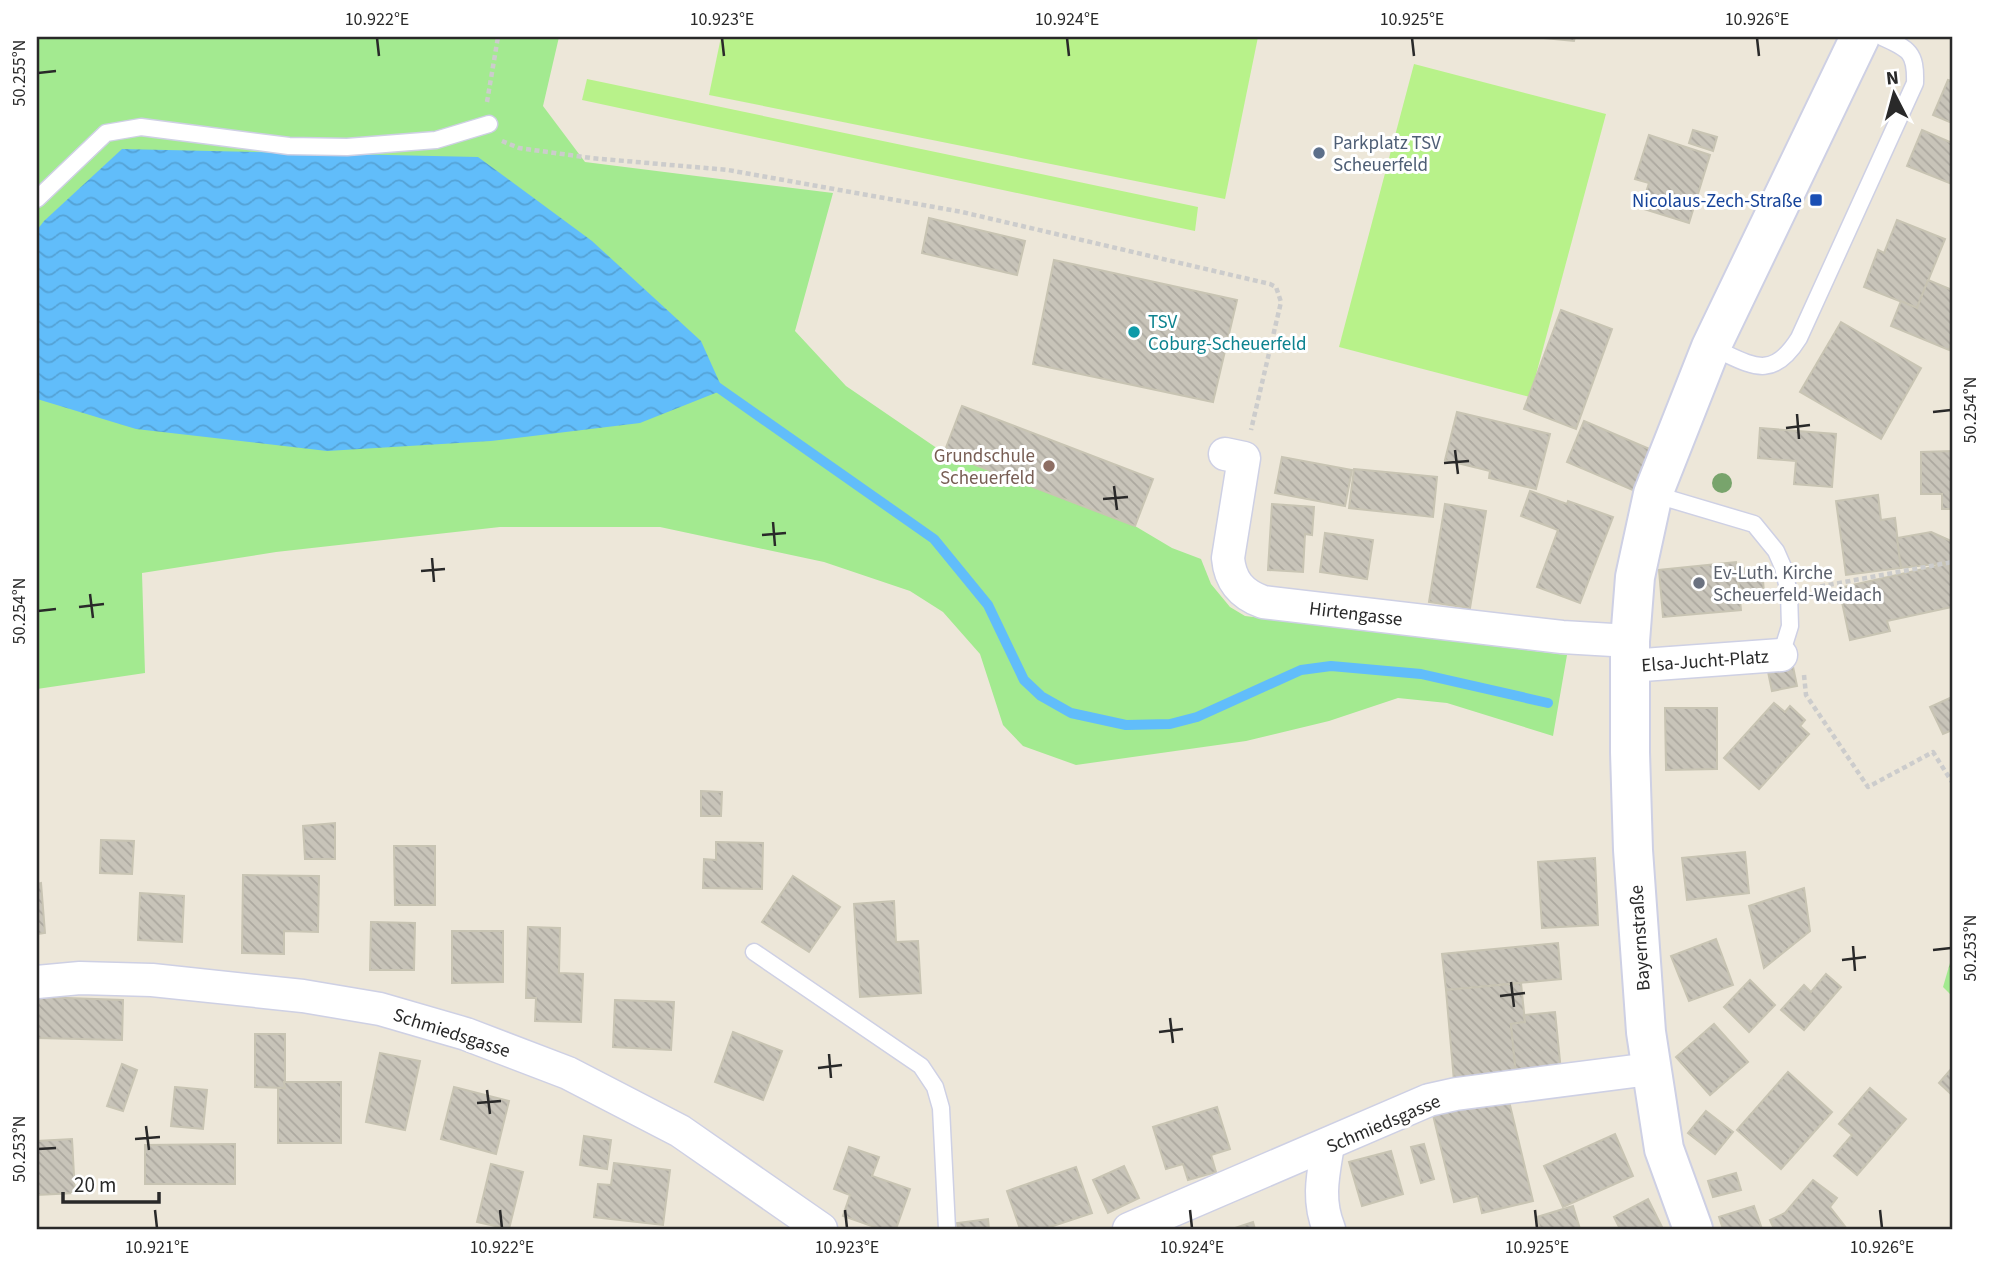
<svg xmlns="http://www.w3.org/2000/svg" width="1989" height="1266" font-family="'Source Sans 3',sans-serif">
<defs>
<pattern id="park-crowns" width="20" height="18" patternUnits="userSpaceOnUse" patternTransform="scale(1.75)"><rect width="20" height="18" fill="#a3ea90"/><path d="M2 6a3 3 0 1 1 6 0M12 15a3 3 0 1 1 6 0" fill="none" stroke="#8cc97c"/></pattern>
<pattern id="water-waves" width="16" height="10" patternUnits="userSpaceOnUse" patternTransform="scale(1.75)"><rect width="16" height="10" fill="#61bdfa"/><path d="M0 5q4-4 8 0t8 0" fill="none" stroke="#54a2d6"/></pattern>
<pattern id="building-back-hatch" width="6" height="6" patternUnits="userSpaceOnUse" patternTransform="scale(1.75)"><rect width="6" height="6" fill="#c8c4b9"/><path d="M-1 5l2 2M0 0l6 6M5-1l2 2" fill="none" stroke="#aca89f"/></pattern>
</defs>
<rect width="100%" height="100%" fill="#ede7d9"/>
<path fill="#a3ea90" d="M37 37H559L543 106 585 162 833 193 795 331 846 386 944 453 1135 526 1172 548 1201 559 1211 584 1230 607 1245 616 1567 655 1553 736 1447 703 1398 698 1329 721 1246 741 1076 765 1023 746 1003 725 980 654 943 612 910 591 824 562 660 527H500L276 552 142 573 145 673 37 689Z"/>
<path fill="url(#park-crowns)" d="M1952 956V996L1943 987Z"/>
<g fill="#b8f28a">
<path d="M721 37H1258L1225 199 709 95Z"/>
<path d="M1414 64 1606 114 1530 397 1339 347Z"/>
<path d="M587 79 1198 207 1195 231 582 100Z"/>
</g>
<path fill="url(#water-waves)" d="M122 149 478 157 592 241 701 341 723 390 640 423 491 441 327 451 136 429 37 399V230L44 221Z"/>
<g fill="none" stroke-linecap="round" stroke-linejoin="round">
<path stroke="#61bdfa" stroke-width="10" d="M713 384 934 539 988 605 1024 680 1041 696 1071 713 1126 725 1170 724 1197 717 1301 670 1331 666 1421 674 1548 703"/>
</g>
<g fill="url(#building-back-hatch)" stroke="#c8c4b3" stroke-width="2">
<path d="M1533 37H1575L1574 41Z"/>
<path d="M1948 80 1952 81V123L1933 115Z"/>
<path d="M1693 130 1717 137 1713 151 1689 143Z"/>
<path d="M1922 130 1952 143V184L1907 166Z"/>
<path d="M1649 135 1710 155 1689 223 1641 208 1649 183 1635 179Z"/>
<path d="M929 218 1025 241 1017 275 922 253Z"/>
<path d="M1897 220 1945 239 1917 308 1864 287 1878 250 1884 253Z"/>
<path d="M1054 260 1237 300 1213 402 1033 364Z"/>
<path d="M1928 280 1952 290V342L1949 350 1891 326 1901 301 1917 308Z"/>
<path d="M1561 310 1612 329 1576 429 1524 409Z"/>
<path d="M1841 322 1921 368 1881 439 1800 392Z"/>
<path d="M962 406 1153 479 1135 526 944 453Z"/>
<path d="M1457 412 1550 434 1536 489 1489 478 1490 471 1445 460Z"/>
<path d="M1584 421 1652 450 1635 491 1567 462Z"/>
<path d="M1760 428 1836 434 1832 487 1794 484 1796 461 1758 458Z"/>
<path d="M1952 451V509H1942V494H1921V452Z"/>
<path d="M1282 457 1352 470 1345 506 1275 493Z"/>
<path d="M1354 469 1437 477 1433 517 1349 508Z"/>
<path d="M1530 491 1567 504 1568 501 1613 517 1580 603 1537 587 1558 530 1521 516Z"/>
<path d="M1878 495 1881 520 1895 518 1901 568 1846 575 1836 501Z"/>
<path d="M1272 504 1314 507 1312 535 1305 534 1303 572 1268 570Z"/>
<path d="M1445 504 1486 511 1470 608 1429 602Z"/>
<path d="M1931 532 1951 541 1952 562 1901 568 1897 538Z"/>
<path d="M1325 533 1373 540 1367 579 1320 572Z"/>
<path d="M1736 562 1741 610 1663 617 1659 570Z"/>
<path d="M1950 563 1952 607 1887 621 1890 631 1850 640 1839 588Z"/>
<path d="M1762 567 1764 593 1740 596 1737 569Z"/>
<path d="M1791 657 1797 686 1772 691 1766 662Z"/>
<path d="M1952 697V730L1943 734 1930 707Z"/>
<path d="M1774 703 1785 712 1790 706 1805 720 1800 726 1809 734 1759 789 1724 758Z"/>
<path d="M1665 708H1717V769L1666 770Z"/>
<path d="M701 791 722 792 721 816H701Z"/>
<path d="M335 823V859H305L303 826Z"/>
<path d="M101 840 134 841 132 874 100 873Z"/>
<path d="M716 842 763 843 762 889 703 888 704 859 716 860Z"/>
<path d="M394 846H435V905H395Z"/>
<path d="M1745 852 1749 893 1687 900 1682 858Z"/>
<path d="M1595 858 1598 925 1542 928 1538 862Z"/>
<path d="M243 875 319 876 318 932 284 931V954L242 953Z"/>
<path d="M793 876 840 907 809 952 762 922Z"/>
<path d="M41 883 45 933 37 934V884Z"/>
<path d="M1804 888 1810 931 1764 968 1749 906Z"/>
<path d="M140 893 184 896 182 942 138 940Z"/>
<path d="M894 901 896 942 918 941 921 993 860 997 854 904Z"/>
<path d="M371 922 415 923 414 970H370Z"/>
<path d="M528 927 560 928 559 973 583 974 581 1022 535 1021 536 998H526Z"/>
<path d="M452 931H503V982L452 983Z"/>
<path d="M1716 939 1733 985 1689 1001 1671 956Z"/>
<path d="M1558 943 1561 979 1446 990 1442 954Z"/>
<path d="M1826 974 1841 987 1804 1030 1781 1010 1804 985 1811 992Z"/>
<path d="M1750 980 1775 1005 1749 1032 1724 1007Z"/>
<path d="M1521 983 1525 1022 1511 1024 1516 1075 1454 1081 1446 990Z"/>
<path d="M38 997 123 1000 122 1040 37 1038Z"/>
<path d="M615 1000 674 1002 671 1050 613 1047Z"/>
<path d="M1555 1012 1561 1071 1516 1075 1511 1024 1525 1022 1524 1015Z"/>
<path d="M1714 1024 1748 1062 1710 1095 1676 1057Z"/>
<path d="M733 1032 782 1051 763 1100 715 1082Z"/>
<path d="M255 1034H285V1088L255 1087Z"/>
<path d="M380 1053 420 1061 405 1130 366 1122Z"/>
<path d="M122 1064 137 1070 123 1111 107 1106Z"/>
<path d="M1952 1068V1095L1939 1083Z"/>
<path d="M1788 1072 1832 1112 1781 1169 1737 1130Z"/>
<path d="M284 1082H341V1143H278V1088H285Z"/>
<path d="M175 1087 207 1090 203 1129 171 1126Z"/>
<path d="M454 1087 509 1101 496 1154 441 1139Z"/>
<path d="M1870 1088 1906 1119 1857 1175 1834 1156 1852 1135 1839 1124Z"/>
<path d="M1508 1097 1533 1201 1482 1213 1478 1196 1454 1202 1433 1115Z"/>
<path d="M1217 1107 1230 1149 1211 1155 1216 1172 1188 1180 1183 1164 1166 1169 1153 1127Z"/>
<path d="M1706 1111 1733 1132 1715 1154 1688 1133Z"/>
<path d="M1615 1134 1633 1176 1563 1207 1544 1166Z"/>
<path d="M584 1136 611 1140 607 1169 580 1165Z"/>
<path d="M72 1139 75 1193 37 1195V1141Z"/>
<path d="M235 1144V1184H145V1145Z"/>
<path d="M1424 1144 1434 1179 1421 1183 1411 1147Z"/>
<path d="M849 1147 879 1157 872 1176 910 1189 896 1229H880L843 1216 850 1195 834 1189Z"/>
<path d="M1391 1151 1403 1194 1362 1206 1349 1162Z"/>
<path d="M614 1163 670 1170 663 1225 594 1217 598 1184 611 1185Z"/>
<path d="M491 1164 523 1172 509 1229 477 1222Z"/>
<path d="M1124 1166 1139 1198 1108 1213 1093 1180Z"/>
<path d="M1076 1167 1092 1213 1044 1229H1020L1007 1191Z"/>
<path d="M1736 1173 1741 1190 1713 1197 1708 1181Z"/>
<path d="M1813 1180 1837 1198 1830 1207 1847 1229H1774L1770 1220 1785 1213Z"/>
<path d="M1648 1199 1663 1229H1620L1614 1217Z"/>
<path d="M1573 1206 1580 1229H1540L1537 1217Z"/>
<path d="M1754 1206 1762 1229H1723L1719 1217Z"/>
<path d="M988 1219 989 1229H958L957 1223Z"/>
<path d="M1253 1222 1255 1229H1232Z"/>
</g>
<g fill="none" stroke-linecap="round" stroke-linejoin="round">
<g stroke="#ced0e4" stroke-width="19">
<g id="lane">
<path d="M37 199 106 133 141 127 289 146 347 147 436 140 489 124"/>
<path d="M1711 347C1750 364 1771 383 1799 338L1915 83C1916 52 1909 49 1882 37"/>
<path d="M1653 494 1754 524 1776 551 1783 567 1789 593 1790 626 1781 655"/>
<path d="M754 952 921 1066 935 1087 941 1108 947 1229"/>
</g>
</g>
<g stroke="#ced0e4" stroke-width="35">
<g id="street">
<path d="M1225 454 1244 458 1228 558C1230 581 1241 594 1263 602L1562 637 1630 641"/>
<path d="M1629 666 1781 655"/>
<path d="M37 982 80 978 152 980 303 996 380 1009 466 1034 568 1073 680 1131 821 1229"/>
<path d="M1328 1145C1323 1175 1317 1200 1329 1229"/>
<path d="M1129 1229 1429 1100 1456 1094 1650 1069"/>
</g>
</g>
<g stroke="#ced0e4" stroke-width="42">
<path id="secondary" d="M1693 1229 1664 1149 1646 1032 1633 850 1630 752V641L1635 577 1653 494 1711 347 1860 37"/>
</g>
<g stroke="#ccc" stroke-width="4.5" stroke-dasharray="5 3.5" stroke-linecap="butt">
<path d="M487 102 498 37"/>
<path d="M502 141 519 148 591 158 728 170 962 212 1270 284 1276 287 1281 302 1251 430"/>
<path d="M1812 588 1952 562"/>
<path d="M1804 675 1806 695 1868 787 1933 752 1952 782"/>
</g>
<use href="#lane" stroke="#fff" stroke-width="16"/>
<use href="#street" stroke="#fff" stroke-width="32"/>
<use href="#secondary" stroke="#fff" stroke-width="38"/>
</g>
<circle fill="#78a46c" cx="1722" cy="483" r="10"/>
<path fill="none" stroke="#292929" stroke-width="2.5" d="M377 38 379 56M722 38 724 56M1067 38 1069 56M1412 38 1414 56M1757 38 1759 56M38 73 56 71M1933 412 1951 410M1797 414 1799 439M1786 428 1810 425M1455 450 1458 474M1444 463 1469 461M1114 486 1117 510M1103 499 1128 497M773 522 775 546M762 535 786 533M432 558 434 582M421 571 445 569M90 594 93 618M79 607 104 604M38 611 56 609M1853 946 1855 971M1933 950 1951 948M1842 960 1866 957M1511 982 1514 1007M1500 996 1525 993M1170 1018 1173 1043M1159 1032 1183 1029M829 1054 831 1078M818 1068 842 1065M487 1090 490 1114M477 1103 501 1101M146 1126 149 1150M135 1139 160 1137M38 1149 56 1148M155 1210 157 1228M500 1210 502 1228M845 1210 847 1228M1190 1210 1192 1228M1535 1210 1537 1228M1880 1210 1882 1228"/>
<circle fill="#5c6f8a" stroke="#fff" stroke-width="2.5" cx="1319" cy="153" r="7"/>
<rect fill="#1a4fb4" stroke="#fff" stroke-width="2.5" x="1809" y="193" width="14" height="14" rx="3.5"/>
<circle fill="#0f9aa8" stroke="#fff" stroke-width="2.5" cx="1134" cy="332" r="7"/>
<circle fill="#8d6e63" stroke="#fff" stroke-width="2.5" cx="1049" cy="466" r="7"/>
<circle fill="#6b7280" stroke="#fff" stroke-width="2.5" cx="1699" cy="583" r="7"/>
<g text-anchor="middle" stroke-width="6" stroke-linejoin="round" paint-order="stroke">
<g font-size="19" fill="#4e5e75" stroke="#fff" text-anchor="start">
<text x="1333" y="149">Parkplatz TSV<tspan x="1333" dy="22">Scheuerfeld</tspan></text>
</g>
<g font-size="19" fill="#164399" stroke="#fff" text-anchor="end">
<text x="1802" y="207">Nicolaus-Zech-Straße</text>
</g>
<g font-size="19" fill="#0d838f" stroke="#fff" text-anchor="start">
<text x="1148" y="328">TSV<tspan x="1148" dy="22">Coburg-Scheuerfeld</tspan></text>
</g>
<g font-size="19" fill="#785e54" stroke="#fff" text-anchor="end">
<text x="1035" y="462">Grundschule<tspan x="1035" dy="22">Scheuerfeld</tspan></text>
</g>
<g font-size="19" fill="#5b616d" stroke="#fff" text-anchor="start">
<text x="1713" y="579">Ev-Luth. Kirche<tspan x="1713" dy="22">Scheuerfeld-Weidach</tspan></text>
</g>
<g font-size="19" fill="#292929" stroke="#fff">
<text transform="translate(1356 613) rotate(7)" y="7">Hirtengasse</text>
<text transform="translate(1705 660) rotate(-4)" y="7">Elsa-Jucht-Platz</text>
<text transform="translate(1639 938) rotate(-94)" y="7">Bayernstraße</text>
<text transform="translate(452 1032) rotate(18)" y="7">Schmiedsgasse</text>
<text transform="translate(1383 1123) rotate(-23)" y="7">Schmiedsgasse</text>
</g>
</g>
<rect width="1989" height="1266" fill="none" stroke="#ffffff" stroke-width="77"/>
<g transform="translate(1894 94) rotate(354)" stroke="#ffffff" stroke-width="5" paint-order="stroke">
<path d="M0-5L12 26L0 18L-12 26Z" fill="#292929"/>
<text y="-10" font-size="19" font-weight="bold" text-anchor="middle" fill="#292929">N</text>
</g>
<path d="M63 1192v10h96v-10" fill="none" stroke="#292929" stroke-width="3.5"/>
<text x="74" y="1192" font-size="21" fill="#292929" stroke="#ffffff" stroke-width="5" paint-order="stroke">20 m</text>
<rect x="38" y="38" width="1913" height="1190" fill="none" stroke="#292929" stroke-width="2.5"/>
<g font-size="18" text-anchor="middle" fill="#292929">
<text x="377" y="25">10.922°E</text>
<text x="722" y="25">10.923°E</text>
<text x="1067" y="25">10.924°E</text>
<text x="1412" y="25">10.925°E</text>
<text x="1757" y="25">10.926°E</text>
<text transform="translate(19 73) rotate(-90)" y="6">50.255°N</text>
<text transform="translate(1970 410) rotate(-90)" y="6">50.254°N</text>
<text transform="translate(19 611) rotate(-90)" y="6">50.254°N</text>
<text transform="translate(1970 948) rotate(-90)" y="6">50.253°N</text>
<text transform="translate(19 1149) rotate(-90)" y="6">50.253°N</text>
<text x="157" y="1253">10.921°E</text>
<text x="502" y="1253">10.922°E</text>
<text x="847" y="1253">10.923°E</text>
<text x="1192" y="1253">10.924°E</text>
<text x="1537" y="1253">10.925°E</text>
<text x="1882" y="1253">10.926°E</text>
</g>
</svg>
